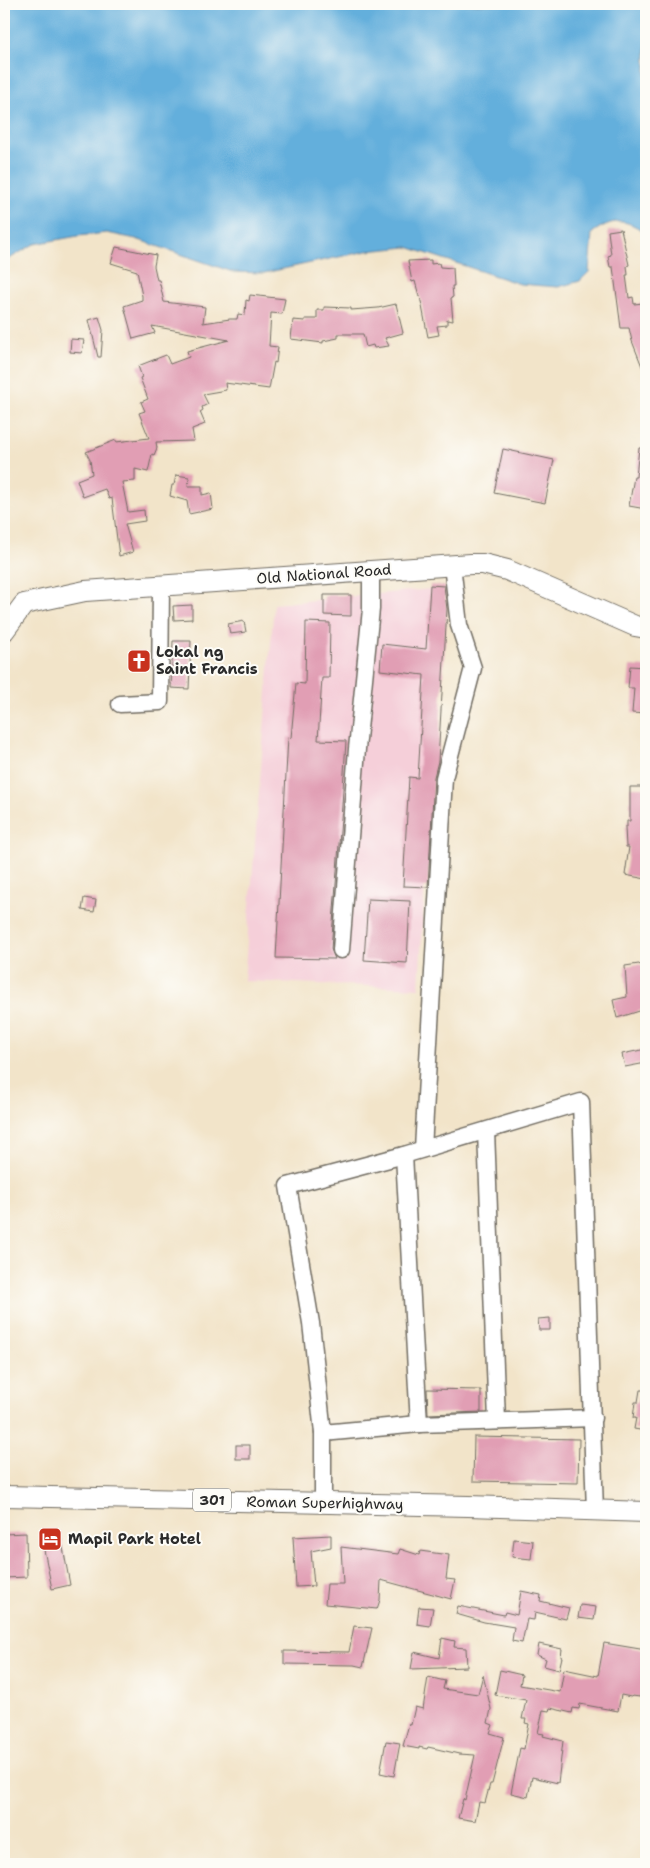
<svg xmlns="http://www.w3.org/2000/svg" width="650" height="1868" font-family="'Shantell Sans',sans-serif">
<rect width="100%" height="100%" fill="#fdfcf7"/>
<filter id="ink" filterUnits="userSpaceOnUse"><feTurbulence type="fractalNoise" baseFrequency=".02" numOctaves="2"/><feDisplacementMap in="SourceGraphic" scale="10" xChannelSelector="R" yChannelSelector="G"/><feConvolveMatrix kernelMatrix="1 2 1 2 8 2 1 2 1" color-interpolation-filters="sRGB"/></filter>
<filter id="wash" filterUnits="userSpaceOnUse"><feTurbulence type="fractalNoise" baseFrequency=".0096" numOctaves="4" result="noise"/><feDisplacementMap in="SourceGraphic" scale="20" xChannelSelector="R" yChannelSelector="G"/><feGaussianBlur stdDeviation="1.12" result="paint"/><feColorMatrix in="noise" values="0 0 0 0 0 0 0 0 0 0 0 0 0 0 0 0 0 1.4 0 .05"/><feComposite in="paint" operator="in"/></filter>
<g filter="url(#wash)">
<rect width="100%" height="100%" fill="#f2e4c9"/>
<path fill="#f5cfd9" d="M441 588 419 988 244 981 274 604Z"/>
<path fill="#63afdc" stroke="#476d84" d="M4 4H646V233C625 218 613 218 592 233L589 272 580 281 558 287 520 284 407 247 367 251 264 273 233 272 136 239 107 233 78 236 34 244 4 262Z"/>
<g id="blocks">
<g fill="#e19eb4">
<path d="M621 229 629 265 627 266 628 275H626L629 298 633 297 634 304 643 303V307H646V374H645L632 341 629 328H621L613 267H610L608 256 611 255 608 231Z"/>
<path d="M116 247 156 255 154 266 157 280H159L164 302 205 307 203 323 230 319H237L238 314 245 315 246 300 249 301 250 295 285 299 282 314 271 313 269 346 278 347 276 363 274 362 269 389 225 383 226 390 203 394 208 404 202 407 203 410 200 412 205 424 192 429 194 441 156 442 157 448 154 455 152 454 148 472 135 469V481L122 482 128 512 144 510 145 521 125 524 133 552 119 556 112 498 109 499 105 489 83 497 77 480 92 474 90 460 86 452 116 440V442L149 438 139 413 145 411 141 402 148 399 140 378 142 377 138 366 166 355 170 364 189 357 187 351 229 340 152 326 155 333 133 339 124 306 142 300V296L137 271 111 263Z"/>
<path d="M431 260V264L439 263 440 267 453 268 454 286H452L453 297 451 298 453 321 447 320V325L437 326 439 335 428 337 420 296H419L415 281 412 282 408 261Z"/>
<path d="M396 304 403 333 385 338 389 346 374 348 373 345 366 347 363 334H338V338L323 341V343L291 339 293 320 305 321V319H317V310H324V307L351 308V310L378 308Z"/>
<path d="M99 317 103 330 101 357H98L89 320Z"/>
<path d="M71 339 84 340 82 353 70 352Z"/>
<path d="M639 448H646V509L629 506 634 477H636Z"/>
<path d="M503 449 554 460 545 503 494 493Z"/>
<path d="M176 475 189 477 188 486H202V495L211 493 213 509 189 514 187 501 170 496 172 485H174Z"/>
<path d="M430 585 444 586 447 609 438 761 434 777 428 887 403 886 409 777 418 778 424 675 380 670 382 644 426 649Z"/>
<path d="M324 595H351V616L324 615Z"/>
<path d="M192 605V619L174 620 173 606Z"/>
<path d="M244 621 246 632 230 634 228 624Z"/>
<path d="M306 622 330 623 329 678H322L318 740 346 741 342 805 331 949 335 959 276 958 288 737 291 738 296 683 305 684Z"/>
<path d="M173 641H191L189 689 171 688Z"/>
<path d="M630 666 646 667V714L632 713 634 688H628Z"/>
<path d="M630 787H646V879L625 875 629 847H626L625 827H627V821H630Z"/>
<path d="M84 898 96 900 94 912 82 910Z"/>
<path d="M368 899 410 901 407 963 364 960Z"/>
<path d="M639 964 640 965H646V1009L617 1018 613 1000 627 997 625 966Z"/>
<path d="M646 1049V1063L625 1067 622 1054Z"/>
<path d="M550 1318V1330H539L538 1319Z"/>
<path d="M427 1389 481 1390V1412L428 1414Z"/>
<path d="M640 1390H646V1431L634 1429 636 1418H633L635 1402H638Z"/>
<path d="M474 1437 579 1439 578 1483 473 1481Z"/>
<rect x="236" y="1445" width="14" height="14"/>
<path d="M60 1531 70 1585 52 1589 41 1535Z"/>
<path d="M26 1533 27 1577 4 1578V1534Z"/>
<path d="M331 1535V1547L311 1551 314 1586 296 1587 293 1537Z"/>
<path d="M514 1539 533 1541 531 1559 512 1557Z"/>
<path d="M341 1547 398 1554 400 1549 419 1555 420 1551 449 1555 446 1579 455 1580 451 1599 381 1580 380 1600 377 1609 325 1604 327 1584H343Z"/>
<path d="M521 1591 541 1595 540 1601 569 1608 566 1619 535 1612 534 1620 527 1619 522 1643 512 1641 514 1627 484 1622 456 1614 458 1606 504 1615 505 1612 517 1615Z"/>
<path d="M580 1605 596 1607 594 1620 578 1618Z"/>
<path d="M419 1607 433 1608 430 1626 417 1624Z"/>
<path d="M354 1626 372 1628 363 1667 354 1665 284 1664V1651L349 1652Z"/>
<path d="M442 1638 455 1641 454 1647 466 1648 467 1667 411 1669 414 1652 439 1658Z"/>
<path d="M604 1643 646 1650V1686L642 1685 640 1697 632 1696 631 1697 621 1695 618 1711 580 1704 579 1709 573 1708 572 1713 550 1708 549 1711 543 1710 538 1733 544 1734 543 1736 563 1741 558 1783 532 1777 528 1797 511 1793 520 1748 524 1749 529 1724 525 1723 526 1719H522L526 1700 495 1695 500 1670 522 1675 520 1685 560 1692 564 1669 598 1676Z"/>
<path d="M539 1644 562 1649 561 1657H562L559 1670 544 1666 546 1659 537 1655Z"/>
<path d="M483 1675 491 1709 488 1723 493 1725 490 1733 504 1737 492 1784H490L485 1803 479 1802 475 1821 458 1818 463 1799 465 1800 475 1755 459 1754 428 1747 427 1749 419 1747V1749L403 1746 409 1724 411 1725 415 1707 423 1709 428 1677 445 1681 443 1689 478 1694Z"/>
<path d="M386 1741 400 1743 394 1776 380 1773Z"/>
</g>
</g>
</g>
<g filter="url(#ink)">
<use href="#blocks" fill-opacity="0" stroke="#716c62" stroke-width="1"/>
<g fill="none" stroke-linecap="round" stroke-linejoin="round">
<g stroke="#716c62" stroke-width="19">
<g id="minor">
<path d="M120 704 160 702 161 586"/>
<path d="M341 950 357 749 371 609V571"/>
<path d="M486 1131 497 1421"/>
<path d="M423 1149 444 778 473 668 459 625 452 565"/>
<path d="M404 1155 419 1424"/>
<path d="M323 1433 419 1424 593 1418"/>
<path d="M323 1503V1433L311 1323 288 1186 404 1155 581 1102 595 1511"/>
</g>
</g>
<g stroke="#716c62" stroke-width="22">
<g id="major">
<path d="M4 631 24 604 85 591 471 564H483L507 570 635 626 646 628"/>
<path d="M4 1496 468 1506 646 1512"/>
</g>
</g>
<use href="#minor" stroke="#fff" stroke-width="16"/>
<use href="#major" stroke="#fff" stroke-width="20"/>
</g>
</g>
<defs>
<g id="church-square" transform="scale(1.25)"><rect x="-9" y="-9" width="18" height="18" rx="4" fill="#c8321e" stroke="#fdfcf7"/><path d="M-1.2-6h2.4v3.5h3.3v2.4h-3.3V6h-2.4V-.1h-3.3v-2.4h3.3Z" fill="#fff"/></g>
<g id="hotel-square" transform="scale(1.25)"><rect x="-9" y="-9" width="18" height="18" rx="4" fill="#c8321e" stroke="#fdfcf7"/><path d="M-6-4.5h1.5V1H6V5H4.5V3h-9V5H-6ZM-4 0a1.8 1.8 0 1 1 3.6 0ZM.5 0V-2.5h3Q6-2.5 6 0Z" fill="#fff"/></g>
</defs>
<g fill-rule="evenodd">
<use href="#church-square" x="139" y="661"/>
<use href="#hotel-square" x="50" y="1539"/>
</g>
<g text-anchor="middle" stroke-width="4" stroke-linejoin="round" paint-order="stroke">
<rect fill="#fdfcf7" stroke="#6a6a68" stroke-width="1" x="193" y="1488.5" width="38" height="23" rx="4"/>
<g font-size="14" font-weight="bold" fill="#2b2b2b">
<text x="212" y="1505">301</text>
</g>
<g font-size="15" fill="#2b2b2b" stroke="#fdfcf7">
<text transform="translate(324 574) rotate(-4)" y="5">Old National Road</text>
<text transform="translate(325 1503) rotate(1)" y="5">Roman Superhighway</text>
</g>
<g font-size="15" font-weight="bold" fill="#2b2b2b" stroke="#fdfcf7" text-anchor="start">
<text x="156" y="657">Lokal ng<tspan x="156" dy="17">Saint Francis</tspan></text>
<text x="68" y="1544">Mapil Park Hotel</text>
</g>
</g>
<rect width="650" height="1868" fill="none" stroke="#fdfcf7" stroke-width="20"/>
</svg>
